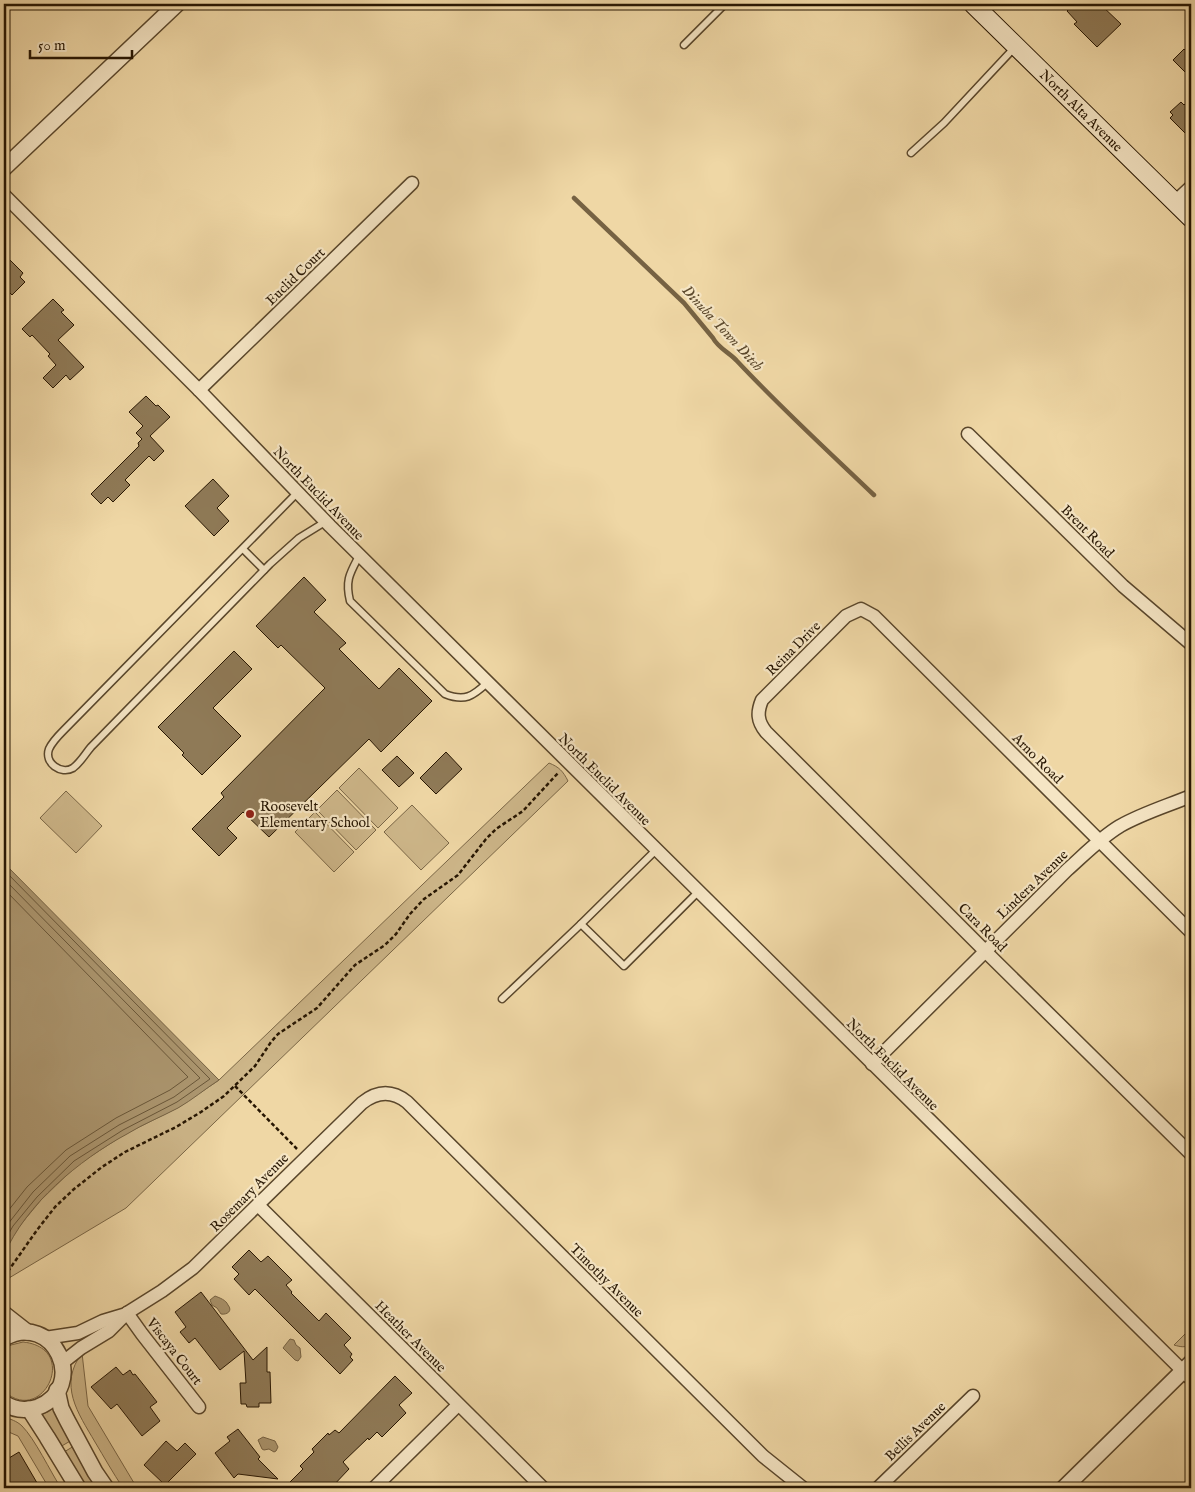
<svg xmlns="http://www.w3.org/2000/svg" width="1195" height="1492" font-family="'IM FELL English',serif">
<rect width="100%" height="100%" fill="#efd7a5"/>
<filter id="stains"><feTurbulence type="fractalNoise" baseFrequency=".004" numOctaves="4"/><feColorMatrix values="0 0 0 0 .2 0 0 0 0 .09 0 0 0 0 .02 0 0 0 .5 -.17"/></filter>
<radialGradient id="worn" r=".72"><stop offset=".6" stop-color="#630" stop-opacity="0"/><stop offset="1" stop-color="#630" stop-opacity=".3"/></radialGradient>
<g fill="#cdb689" stroke="#7a6646">
<path d="M549 763C559 767 563 771 568 781L126 1208 4 1281V1255L9 1242 17 1229 41 1200 77 1165 125 1134 179 1107 219 1080Z"/>
<path d="M359 768 398 808 378 828 339 788Z"/>
<path d="M337 790 376 830 356 850 317 810Z"/>
<path d="M66 791 102 826 76 853 40 818Z"/>
<path d="M412 805 449 843 421 870 384 832Z"/>
<path d="M315 812 354 852 334 872 295 832Z"/>
<path d="M1191 1328V1344C1185 1348 1181 1347 1174 1345Z"/>
<path d="M23 1342C81 1348 42 1427 4 1391V1350L11 1345Z"/>
<path d="M82 1353 88 1406 137 1488H123C113 1473 104 1457 95 1442 78 1413 58 1385 82 1353Z"/>
<path d="M55 1407 72 1440 60 1447 40 1415 48 1412Z"/>
<path d="M4 1417C10 1419 17 1421 22 1426 35 1439 50 1471 61 1488H49L18 1436 4 1430Z"/>
<path d="M74 1446 98 1488H85L64 1452Z"/>
</g>
<g fill="#ab956e" stroke="#766243">
<path d="M4 863 219 1080C205 1089 192 1100 178 1108 161 1117 143 1124 127 1134 79 1160 26 1204 4 1255Z"/>
<path d="M215 1296C220 1298 226 1300 228 1305 233 1311 227 1315 221 1314L217 1308 212 1305 210 1300Z"/>
<path d="M290 1339 294 1340 296 1345 300 1348 301 1357 298 1361 295 1360 283 1348 286 1344Z"/>
<path d="M263 1437 275 1441 278 1447 276 1451 274 1452 269 1449 264 1450 262 1449 258 1440Z"/>
</g>
<g fill="none" stroke-linecap="round" stroke-linejoin="round">
<g stroke="#695638" stroke-width="1">
<path d="M4 870 210 1079 177 1102 123 1130 74 1161 37 1197 13 1226 4 1242"/>
<path d="M4 879 200 1078 174 1097 119 1125 70 1156 33 1192 4 1229"/>
<path d="M4 889 188 1077 170 1090 116 1118 66 1150 27 1187 4 1216"/>
</g>
<path stroke="#766243" stroke-width="4.5" d="M574 198 684 303 713 338C718 348 730 353 737 361 781 408 828 451 874 495"/>
</g>
<g fill="#8f7a57" stroke="#271602">
<path d="M1074 4H1100L1121 24 1097 47 1074 24 1077 22 1067 11Z"/>
<path d="M1184 49 1191 56V66L1185 72 1173 60Z"/>
<path d="M1191 98V139L1170 118 1173 115 1170 112 1181 102 1184 105Z"/>
<path d="M4 254 23 273 20 277 25 282 12 295 4 287Z"/>
<path d="M53 299 64 310 61 312 74 325 58 340 84 367 70 380 66 375 53 388 43 378 56 365 48 356 50 354 32 335 30 337 22 329Z"/>
<path d="M146 396 156 406 158 405 170 417 150 436 164 451 154 461 149 456 125 480 130 485 113 502 108 497 101 504 91 494 139 446 138 443 142 439 136 433 143 426 129 412Z"/>
<path d="M213 479 229 496 217 508 229 521 214 536 185 506Z"/>
<path d="M304 577 326 600 314 612 346 643 339 649 379 689 399 668 432 701 381 752 369 739 269 837 243 812 227 828 237 838 219 856 192 829 224 797 221 793 325 688 281 645 278 648 256 626Z"/>
<path d="M234 651 252 669 213 708 241 736 202 775 182 755 184 753 158 727Z"/>
<path d="M446 752 462 769 436 794 420 778Z"/>
<path d="M397 756 414 773 399 787 382 770Z"/>
<path d="M249 1250 261 1262 268 1256 292 1280 286 1285 292 1292 291 1293 319 1321 326 1313 351 1338 344 1345 352 1354 350 1357 353 1360 340 1374 255 1289 249 1295 234 1279 239 1274 232 1267Z"/>
<path d="M201 1292 253 1360 267 1347V1372H270L271 1403H259V1407H247L246 1404H241L240 1383H246L244 1351 220 1370 195 1338 189 1343 180 1332 186 1327 175 1312Z"/>
<path d="M116 1367 123 1375 130 1370 133 1375 135 1374 157 1402 150 1407 160 1421 142 1436 117 1404 111 1409 91 1387Z"/>
<path d="M395 1376 412 1393 399 1405 406 1413 382 1437 377 1432 369 1440 368 1438 343 1462 349 1469 331 1488H284L303 1469 300 1466 314 1452 312 1449 328 1433 329 1435 335 1430 339 1433Z"/>
<path d="M238 1429 260 1457 258 1459 278 1479 238 1474 234 1478 215 1453 230 1441 227 1437Z"/>
<path d="M166 1441 177 1451 185 1443 196 1454 165 1485 144 1465Z"/>
<path d="M19 1452 40 1488H12L10 1484 8 1486 4 1479V1461Z"/>
</g>
<g fill="none" stroke-linecap="round" stroke-linejoin="round">
<g stroke="#59462b" stroke-width="9">
<g id="service">
<path d="M684 45 725 4"/>
<path d="M911 153 944 123 1015 47"/>
<path d="M297 493 64 730C59 735 52 742 49 749 44 763 61 775 73 768 81 762 85 754 91 747L270 564 299 538 325 522"/>
<path d="M243 549 264 570"/>
<path d="M359 556C350 573 345 580 350 601L445 694C465 702 473 696 487 683"/>
<path d="M656 850 581 924 624 966 698 892"/>
<path d="M502 999 581 924"/>
</g>
</g>
<g stroke="#59462b" stroke-width="15">
<g id="minor">
<path d="M4 195 199 390 330 526 1191 1379"/>
<path d="M1175 202 1191 187"/>
<path d="M199 390 412 183"/>
<path d="M968 434 1123 586 1191 644"/>
<path d="M1191 932 874 616 861 609 846 616 762 700C757 712 757 721 766 732L985 951 1191 1154"/>
<path d="M872 1064 1067 870C1084 855 1100 838 1120 826 1143 813 1167 806 1191 796"/>
<path d="M258 1205 543 1488"/>
<path d="M127 1313 142 1334 199 1407"/>
<path d="M45 1338 78 1333 103 1321 123 1315"/>
<path d="M62 1363 81 1348 109 1331 127 1313 162 1291 193 1268 362 1103C377 1091 392 1090 407 1102L763 1456 803 1488"/>
<path d="M374 1488 458 1405"/>
<path d="M878 1488 973 1396"/>
</g>
</g>
<g stroke="#59462b" stroke-width="18">
<g id="tertiary">
<path d="M4 168 177 4"/>
<path d="M4 1314 27 1332"/>
<path d="M4 1338C54 1310 89 1387 38 1407 26 1411 14 1410 4 1403"/>
<path d="M57 1390 61 1408 67 1420 95 1472 106 1488"/>
<path d="M29 1409 47 1437 78 1488"/>
<path d="M1064 1488 1191 1363"/>
</g>
</g>
<g stroke="#271602" stroke-width="20">
<g id="secondary">
<path id="s1" d="M973 4 1191 218"/>
</g>
</g>
<g stroke="#271602" stroke-width="2.5" stroke-dasharray="4 2.5" stroke-linecap="butt">
<path d="M235 1086 297 1149"/>
<path d="M4 1277 37 1230 55 1207 74 1189 102 1167 125 1152 176 1127 201 1112 224 1096 255 1066 271 1042 278 1034 317 1008 355 965 385 945 396 934 410 914 424 899 458 875 486 839 496 829 523 811 558 773"/>
</g>
<use href="#service" stroke="#f5e5c4" stroke-width="6"/>
<use href="#minor" stroke="#f5e5c4" stroke-width="12"/>
<use href="#tertiary" stroke="#f5e5c4" stroke-width="15"/>
<use href="#secondary" stroke="#f5e5c4" stroke-width="18"/>
</g>
<circle fill="#8f2418" stroke="#f5e5c4" stroke-width="2" cx="250" cy="814" r="5"/>
<g text-anchor="middle" stroke-width="4.5" stroke-linejoin="round" paint-order="stroke">
<g font-size="14" fill="#271602" stroke="#f5e5c4">
<text dy="5" stroke="none"><textPath href="#s1" startOffset="152">North Alta Avenue</textPath></text>
<text transform="translate(295 276) rotate(-44)" y="5">Euclid Court</text>
<text transform="translate(319 493) rotate(46)" y="5">North Euclid Avenue</text>
<text transform="translate(1088 531) rotate(45)" y="5">Brent Road</text>
<text transform="translate(793 648) rotate(-45)" y="5">Reina Drive</text>
<text transform="translate(1038 758) rotate(45)" y="5">Arno Road</text>
<text transform="translate(605 779) rotate(45)" y="5">North Euclid Avenue</text>
<text transform="translate(1032 884) rotate(-44)" y="5">Lindera Avenue</text>
<text transform="translate(983 927) rotate(45)" y="5">Cara Road</text>
<text transform="translate(893 1064) rotate(45)" y="5">North Euclid Avenue</text>
<text transform="translate(249 1192) rotate(-45)" y="5">Rosemary Avenue</text>
<text transform="translate(607 1280) rotate(45)" y="5">Timothy Avenue</text>
<text transform="translate(411 1336) rotate(45)" y="5">Heather Avenue</text>
<text transform="translate(175 1351) rotate(52)" y="5">Viscaya Court</text>
<text transform="translate(915 1431) rotate(-44)" y="5">Bellis Avenue</text>
</g>
<g font-size="14" fill="#271602" stroke="#f5e5c4" text-anchor="start">
<text x="260" y="811">Roosevelt<tspan x="260" dy="16">Elementary School</tspan></text>
</g>
<g font-size="15" font-style="italic" fill="#5c492d" stroke="#f5e5c4">
<text transform="translate(723 328) rotate(47)" y="5">Dinuba Town Ditch</text>
</g>
</g>
<rect width="1195" height="1492" fill="none" stroke="#efd7a5" stroke-width="20"/>
<rect x="5" y="5" width="1185" height="1482" fill="none" stroke="#271602" stroke-width="2.5"/>
<rect x="10" y="10" width="1175" height="1472" fill="none" stroke="#271602"/>
<path d="M30 50v8h102v-8" fill="none" stroke="#271602" stroke-width="2.5"/>
<text x="38" y="50" font-size="15" fill="#271602" stroke="#f5e5c4" stroke-width="4" paint-order="stroke">50 m</text>
<rect width="100%" height="100%" filter="url(#stains)"/>
<rect width="100%" height="100%" fill="url(#worn)"/>
</svg>
